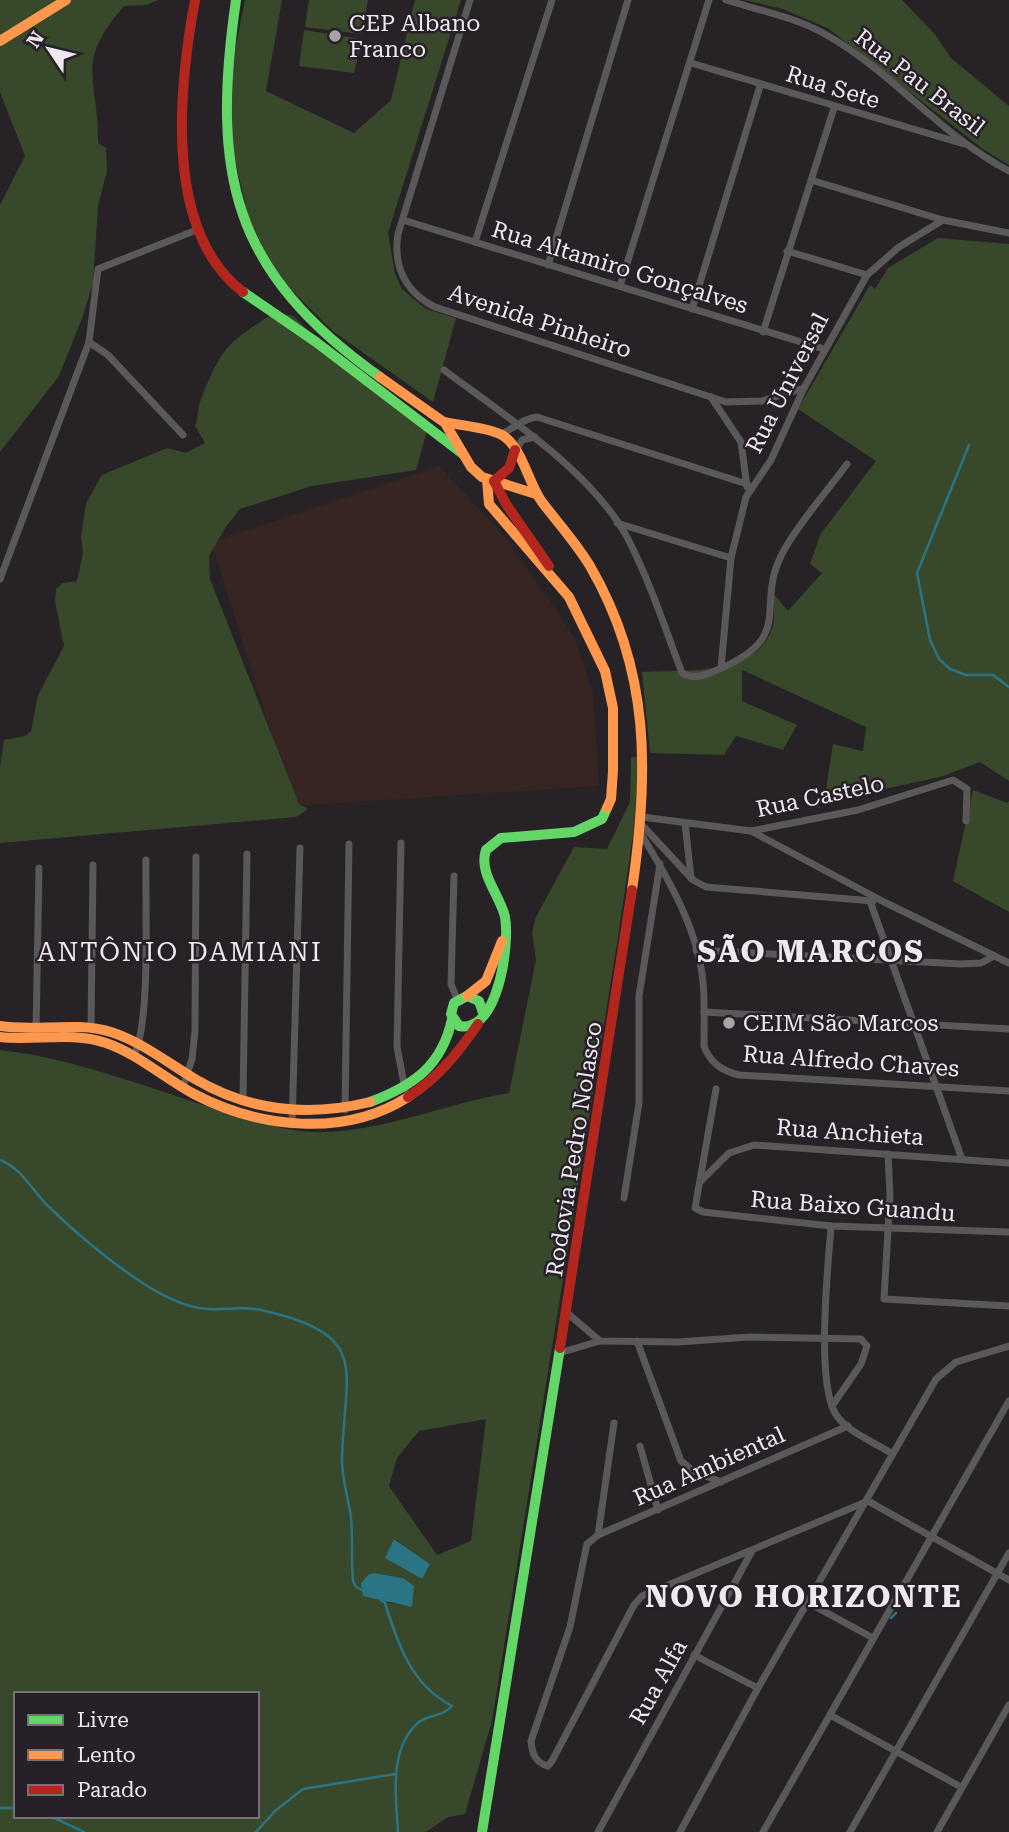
<svg xmlns="http://www.w3.org/2000/svg" width="1009" height="1832" font-family="'Roboto Serif',serif">
<rect width="100%" height="100%" fill="#262226"/>
<path fill="#362522" d="M439 466 507 539 575 638 593 694 599 786 294 806 211 542Z"/>
<g fill="#38482a" fill-rule="evenodd">
<path d="M0 0H158L147 5 124 6C73 65 99 76 98 143L106 148 107 171 98 206 93 283 83 316 59 376 0 452V205L25 156 0 92Z"/>
<path d="M245 0H282L266 91 354 133 391 100 415 0H461L388 233 395 274 402 289 426 309 456 318 433 402 334 332 274 273 247 212 229 133 232 64Z"/>
<path d="M309 0H368L361 34 305 27Z"/>
<path d="M744 0H902L934 33 951 58 1009 106V165L983 149 829 29 783 9Z"/>
<path d="M304 30 362 39 354 73 299 66Z"/>
<path d="M938 238 1009 244V781L980 762 940 777 824 802 833 744 863 751 866 727 742 670V701L797 725 783 750 736 736 724 755 650 753 642 672C682 669 754 678 772 629 776 618 773 602 771 591L788 611 822 573 810 564 820 535 876 461 798 409 870 285 875 289 888 268Z"/>
<path d="M275 312 293 316 319 341 432 425 427 431 416 470 312 486 240 509 225 528 209 556 210 579 299 804 308 809 296 817 0 843V767L4 740 25 736 31 731 38 695 64 646 55 601 56 589 63 583 77 581 83 553 81 537 86 503 102 475 167 448 186 453 205 443 195 426C199 417 197 408 201 399 224 343 226 345 275 312Z"/>
<path d="M631 757H639L634 828 618 937 492 1721 465 1814 448 1817 426 1832H0V1050C71 1058 138 1084 206 1106 243 1118 281 1132 320 1132 383 1132 447 1103 509 1093L536 960 532 932 536 917 574 847 607 849 630 802ZM486 1419 471 1541 437 1555 389 1486 397 1458 419 1431ZM395 1539 425 1561 422 1579 386 1558ZM374 1573 403 1578 412 1606 389 1603ZM16 1694H257V1816H16Z"/>
<path d="M973 790 1007 803 1009 801V912L953 881Z"/>
</g>
<g fill="#2b7484">
<path d="M394 1539 430 1564 422 1579 385 1558Z"/>
<path d="M374 1573 403 1578 414 1586 412 1607 363 1596 361 1583 368 1575Z"/>
</g>
<g fill="none" stroke-linecap="round" stroke-linejoin="round">
<g stroke="#2b7484" stroke-width="2.5">
<path d="M969 445 917 573 930 640 939 659 950 669 966 675H993L1009 687"/>
<path d="M0 1160C23 1169 32 1191 49 1207 79 1236 114 1265 149 1287 167 1298 187 1308 208 1309 226 1310 243 1306 261 1310 373 1335 344 1369 342 1459 342 1480 348 1497 351 1517 353 1538 351 1560 353 1581L356 1587 366 1592"/>
<path d="M381 1600 385 1603C398 1644 411 1685 452 1706 442 1717 430 1714 419 1722 388 1748 396 1798 398 1832"/>
<path d="M891 1618 896 1613"/>
<path d="M0 1808H16"/>
<path d="M50 1816 84 1832"/>
<path d="M256 1832 275 1811 303 1789 395 1774"/>
</g>
<g stroke="#5a5858" stroke-width="7">
<path d="M470 0 398 234C393 266 405 292 435 307L726 402 762 401 804 388"/>
<path d="M726 0C758 10 794 17 823 33 891 70 940 135 1009 171"/>
<path d="M691 63 964 144"/>
<path d="M811 180 943 220 1009 233"/>
<path d="M403 220 824 349"/>
<path d="M475 242 552 0"/>
<path d="M787 251 867 275"/>
<path d="M548 265 628 0"/>
<path d="M620 286 709 0"/>
<path d="M692 309 760 86"/>
<path d="M763 332 834 108"/>
<path d="M89 342 108 355 183 435"/>
<path d="M444 370C504 415 593 472 628 539 650 582 665 628 682 673 693 680 706 675 717 670 798 636 753 608 783 552 800 521 826 493 847 464"/>
<path d="M711 397 741 442 747 487"/>
<path d="M501 434C513 429 524 418 537 417L747 484"/>
<path d="M516 450 522 440 535 437"/>
<path d="M617 523 731 558"/>
<path d="M0 579 89 342 98 269 199 229"/>
<path d="M721 668 731 558 746 497 771 460 804 388 867 275 899 247 943 220"/>
<path d="M642 817 751 831 858 810 953 780 967 789 966 821"/>
<path d="M685 823 691 878"/>
<path d="M642 825 693 880 706 887 873 901"/>
<path d="M751 831 884 902 1009 963"/>
<path d="M641 834C668 878 698 929 703 982 705 1003 704 1025 704 1046 710 1063 722 1071 739 1075L1009 1091"/>
<path d="M401 843 397 1047 405 1089"/>
<path d="M454 876 451 984 457 999"/>
<path d="M870 901 962 1159"/>
<path d="M696 950 961 964 981 963 994 956"/>
<path d="M704 1012 1009 1029"/>
<path d="M91 1028 93 865"/>
<path d="M36 1031 39 868"/>
<path d="M134 1055C151 1023 145 903 146 860"/>
<path d="M183 1087 192 1059 195 1031 196 857"/>
<path d="M716 1089 695 1208 703 1212 831 1226 1009 1232"/>
<path d="M243 1099 247 854"/>
<path d="M345 1110 349 844"/>
<path d="M292 1125 300 848"/>
<path d="M888 1154 890 1195 884 1299 1009 1306"/>
<path d="M701 1181 729 1153 754 1145 1009 1163"/>
<path d="M624 1198 639 1103V996L660 864"/>
<path d="M831 1226C828 1267 816 1379 835 1413 845 1431 874 1442 891 1453"/>
<path d="M566 1312 600 1341 678 1342 749 1337 861 1339 867 1346 861 1364 832 1406"/>
<path d="M637 1341 681 1461 693 1471 721 1482"/>
<path d="M559 1353 600 1341"/>
<path d="M848 1426 598 1535 587 1544 585 1553 570 1627 531 1741C532 1753 535 1763 548 1766L552 1761 634 1605 642 1596 868 1501 1009 1580"/>
<path d="M640 1446 658 1510"/>
<path d="M598 1535 614 1423"/>
<path d="M807 1602 873 1638"/>
<path d="M694 1655 758 1688"/>
<path d="M830 1715 961 1787"/>
<path d="M598 1832 752 1551"/>
<path d="M680 1832 758 1688 936 1379 956 1362 1009 1346"/>
<path d="M763 1832 1009 1401"/>
<path d="M850 1832 1009 1553"/>
<path d="M937 1832 1009 1705"/>
</g>
<g stroke="#63d668" stroke-width="10">
<path d="M236 0C211 174 231 271 380 377"/>
<path d="M243 292 316 342 463 454"/>
<path d="M483 1013 479 1001 467 996 454 1003 451 1014 459 1026C498 1034 510 945 505 917 500 895 478 873 486 850L501 838 574 832 602 819 607 808"/>
<path d="M370 1102C413 1086 442 1066 452 1019"/>
<path d="M482 1832 560 1348"/>
</g>
<g stroke="#ff974d" stroke-width="10">
<path d="M0 41 66 0"/>
<path d="M380 377 445 423 471 467 482 477 536 494"/>
<path d="M445 422C462 426 487 427 502 435 523 448 528 483 542 502 558 523 577 544 590 566 651 671 649 774 632 890"/>
<path d="M487 479 489 504 569 597 605 671 613 708V771L611 799 607 808"/>
<path d="M467 996 486 981 502 941"/>
<path d="M0 1026C37 1032 75 1021 111 1032 142 1042 168 1063 195 1079 249 1111 309 1117 370 1102"/>
<path d="M0 1037C35 1041 72 1031 106 1043 138 1054 164 1078 194 1094 259 1128 344 1138 408 1097"/>
</g>
<g stroke="#b3261e" stroke-width="10">
<path d="M195 0C179 86 163 231 243 292"/>
<path d="M494 481 506 504 549 566"/>
<path d="M494 481 509 468 515 450"/>
<path d="M408 1097C438 1078 458 1053 478 1024"/>
<path d="M560 1348 632 890"/>
</g>
</g>
<g fill="#a9a3a9" stroke="#282028" stroke-width="2.5">
<circle cx="335" cy="36" r="7"/>
<circle cx="729" cy="1023" r="7"/>
</g>
<g text-anchor="middle" stroke-width="5" stroke-linejoin="round" paint-order="stroke">
<g font-size="23" fill="#efe9ef" stroke="#282028" text-anchor="start">
<text x="349" y="31">CEP Albano<tspan x="349" dy="26">Franco</tspan></text>
<text x="743" y="1031">CEIM São Marcos</text>
</g>
<g font-size="23" fill="#efe9ef" stroke="#282028">
<text transform="translate(920 82) rotate(38)" y="8">Rua Pau Brasil</text>
<text transform="translate(833 87) rotate(17)" y="8">Rua Sete</text>
<text transform="translate(620 267) rotate(17)" y="8">Rua Altamiro Gonçalves</text>
<text transform="translate(540 321) rotate(18)" y="8">Avenida Pinheiro</text>
<text transform="translate(787 383) rotate(-63)" y="8">Rua Universal</text>
<text transform="translate(820 796) rotate(-12)" y="8">Rua Castelo</text>
<text transform="translate(851 1061) rotate(4)" y="8">Rua Alfredo Chaves</text>
<text transform="translate(850 1132) rotate(4)" y="8">Rua Anchieta</text>
<text transform="translate(574 1149) rotate(-81)" y="8">Rodovia Pedro Nolasco</text>
<text transform="translate(853 1206) rotate(4)" y="8">Rua Baixo Guandu</text>
<text transform="translate(709 1466) rotate(-24)" y="8">Rua Ambiental</text>
<text transform="translate(658 1682) rotate(-61)" y="8">Rua Alfa</text>
</g>
<g font-size="26" letter-spacing="2" fill="#efe9ef" stroke="#282028">
<text x="180" y="961">ANTÔNIO DAMIANI</text>
</g>
<g font-size="30" font-weight="bold" letter-spacing="2" fill="#efe9ef" stroke="#282028">
<text x="811" y="962">SÃO MARCOS</text>
<text x="804" y="1607">NOVO HORIZONTE</text>
</g>
</g>
<rect x="14" y="1692" width="245" height="126" fill="#282028" stroke="#787078" stroke-width="2"/>
<rect x="28" y="1715" width="35" height="10" fill="#63d668" stroke="#787078" stroke-width="2"/>
<text x="77" y="1727" font-size="21" fill="#efe9ef">Livre</text>
<rect x="28" y="1750" width="35" height="10" fill="#ff974d" stroke="#787078" stroke-width="2"/>
<text x="77" y="1762" font-size="21" fill="#efe9ef">Lento</text>
<rect x="28" y="1785" width="35" height="10" fill="#b3261e" stroke="#787078" stroke-width="2"/>
<text x="77" y="1797" font-size="21" fill="#efe9ef">Parado</text>
<g transform="translate(49 49) rotate(305)" stroke="#282028" stroke-width="5" paint-order="stroke">
<path d="M0-5L12 26L0 18L-12 26Z" fill="#efe9ef"/>
<text y="-10" font-size="19" font-weight="bold" text-anchor="middle" fill="#efe9ef">N</text>
</g>
</svg>
